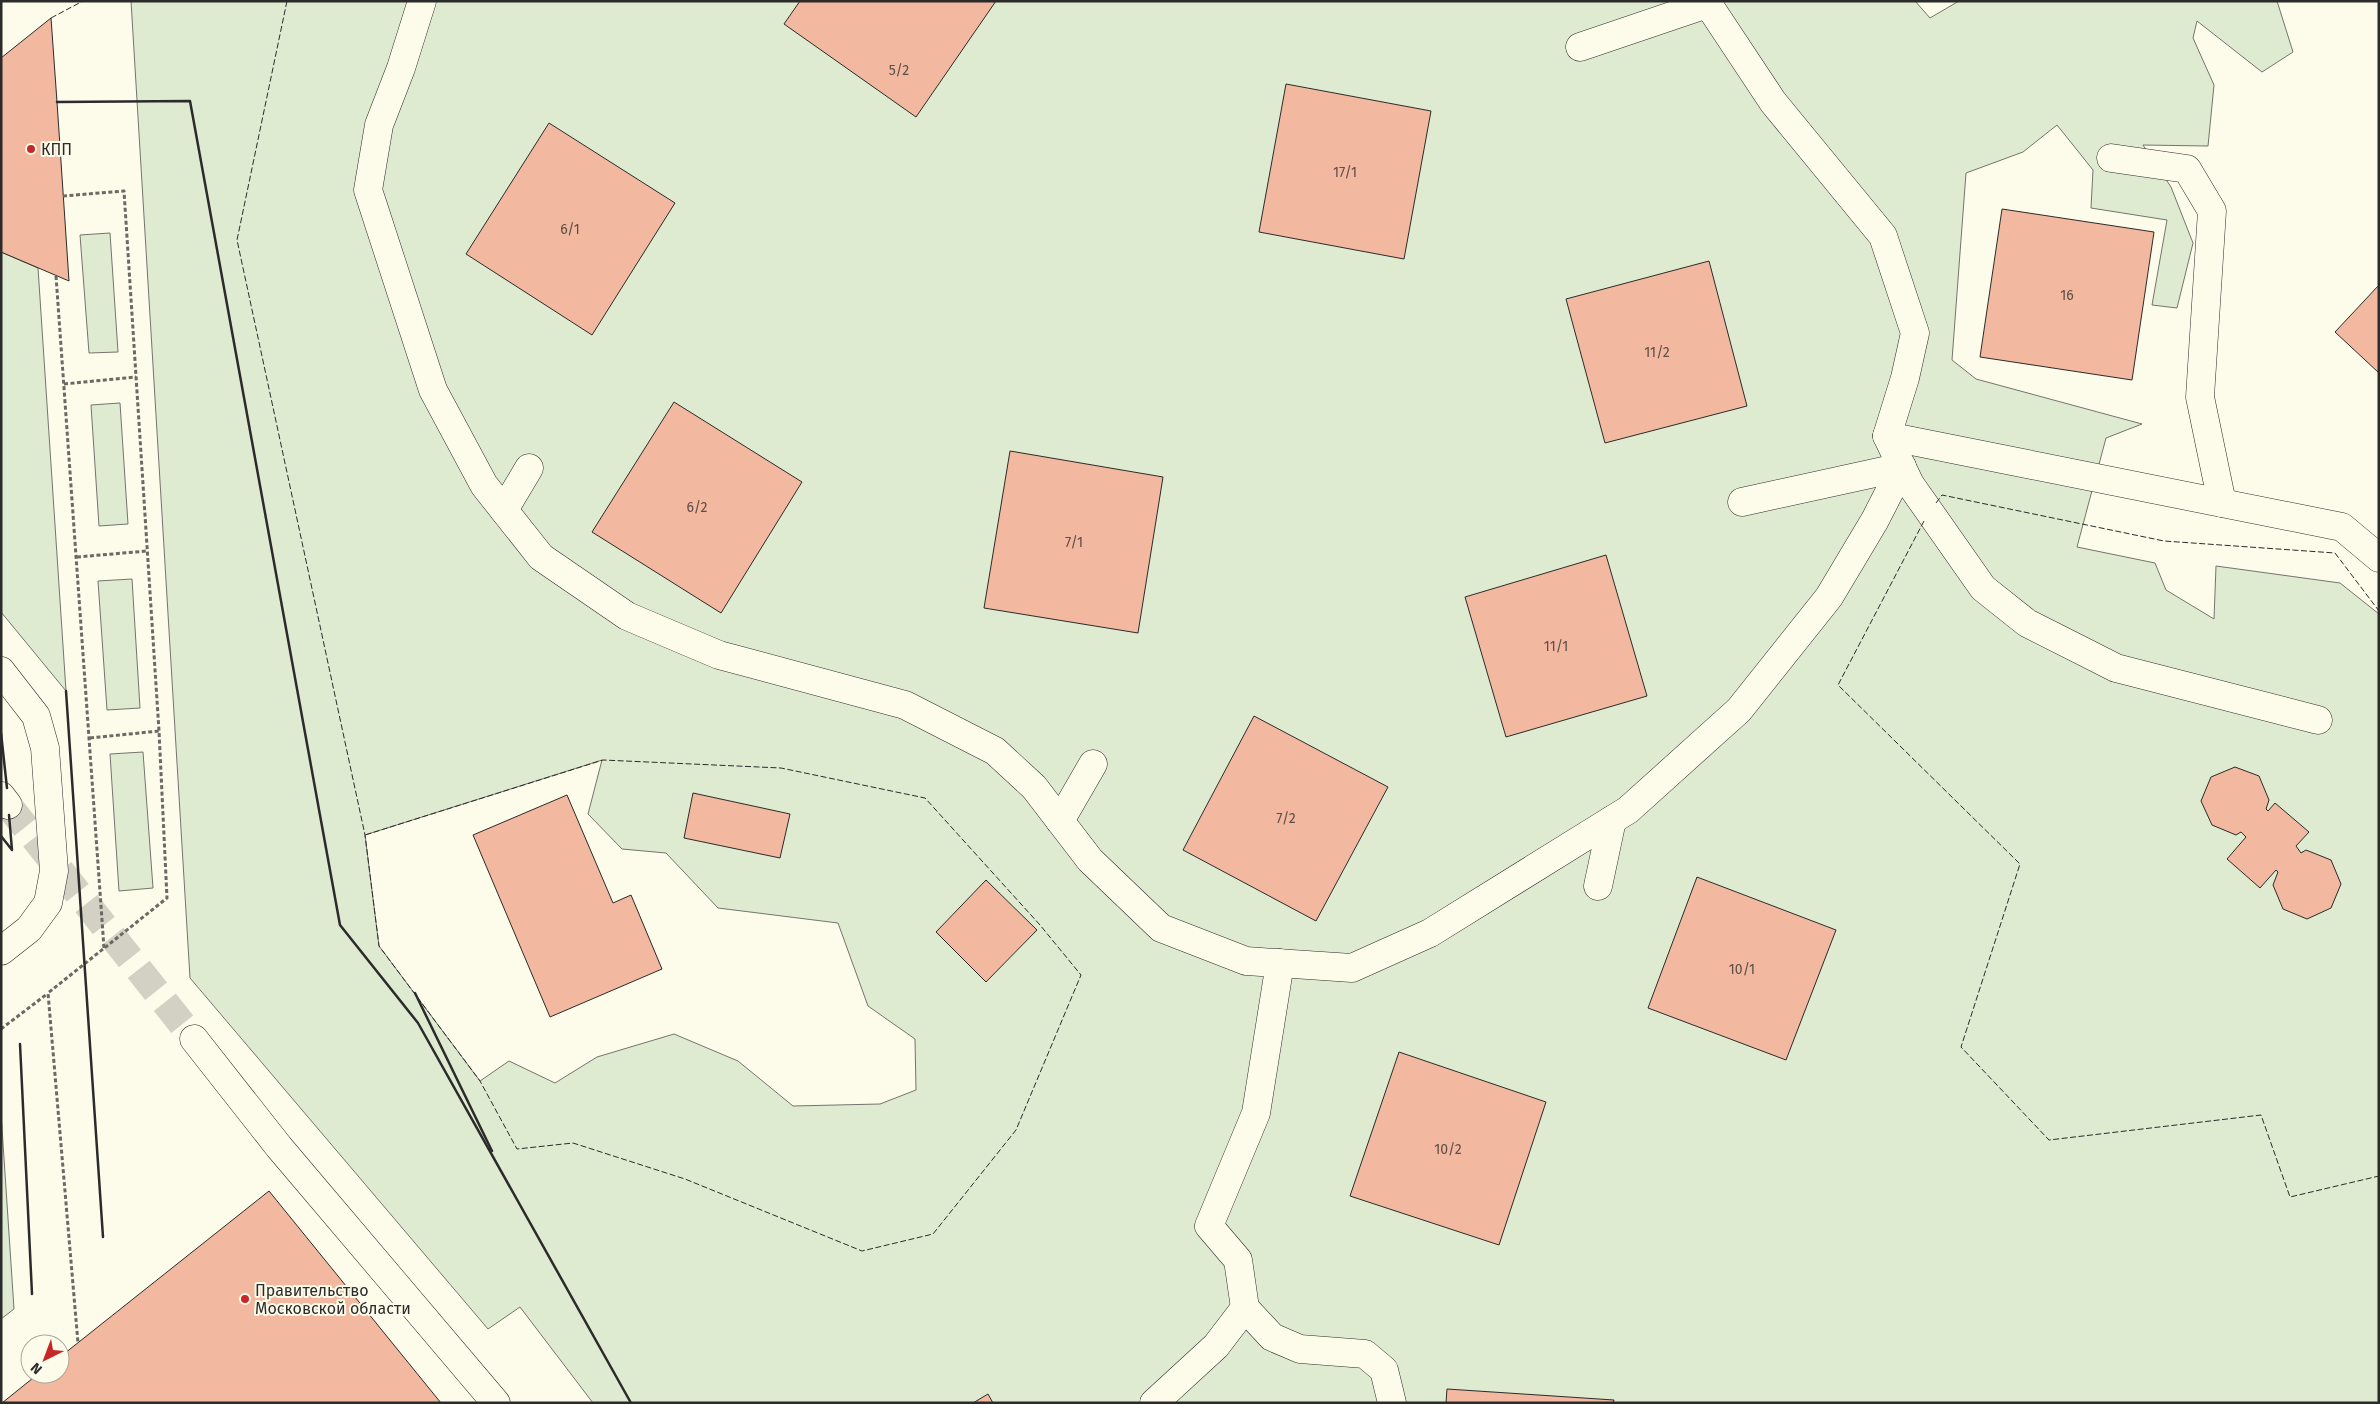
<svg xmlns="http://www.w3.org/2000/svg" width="2380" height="1404" font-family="'Fira Sans',sans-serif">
<rect width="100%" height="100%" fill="#fdfbea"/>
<g fill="#deebd1" stroke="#74746e" fill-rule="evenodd">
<path d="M131 1H1915L1930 18 1959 1H2277L2293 52 2262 72 2197 21 2193 38 2214 85 2208 146 2143 145 2171 187 2193 243 2177 308 2152 305 2167 220 2091 208 2093 170 2057 125 2023 152 1966 173 1952 360 1976 379 2142 424 2106 438 2077 547 2155 563 2166 590 2214 619 2216 566 2340 583 2379 614V1403H593L520 1307 488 1329 190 978ZM602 760 588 814 622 849 666 853 718 908 838 923 868 1006 915 1039 916 1090 880 1104 793 1106 738 1061 674 1034 597 1057 555 1083 509 1061 480 1081 379 946 365 835Z"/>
<path d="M110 233 118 352 89 353 80 235Z"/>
<path d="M1 252 38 268 66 691 1 612Z"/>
<path d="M120 403 128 524 99 526 91 405Z"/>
<path d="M132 579 140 708 107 710 98 581Z"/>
<path d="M143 752 153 888 119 891 110 754Z"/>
<path d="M1 1113 14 1309 1 1319Z"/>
</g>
<g fill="#f2b8a0" stroke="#2b2b2b">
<path d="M800 1H996L916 117 784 24Z"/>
<path d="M51 18 57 102 69 281 1 252V58Z"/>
<path d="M1286 84 1431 111 1404 259 1259 232Z"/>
<path d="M549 123 675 203 592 335 466 254Z"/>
<path d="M2002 209 2154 232 2132 380 1980 357Z"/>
<path d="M1709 261 1747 406 1605 443 1566 299Z"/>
<path d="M2379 285V373L2335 332Z"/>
<path d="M674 402 802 482 721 613 592 532Z"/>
<path d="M1010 451 1163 477 1138 633 984 608Z"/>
<path d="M1606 555 1647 696 1506 737 1465 597Z"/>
<path d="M1254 716 1388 787 1316 921 1183 850Z"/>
<path d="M2235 767 2259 776 2269 800 2266 809 2268 811 2275 803 2309 832 2296 846 2301 853 2306 850 2331 860 2341 884 2331 908 2307 919 2283 909 2273 885 2278 872 2276 870 2260 888 2227 859 2246 837 2241 832 2236 835 2212 825 2201 801 2211 777Z"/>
<path d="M693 793 790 814 780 858 684 838Z"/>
<path d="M567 795 613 903 631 895 662 969 550 1017 473 835Z"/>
<path d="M1697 877 1836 930 1786 1060 1648 1008Z"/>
<path d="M986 880 1037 930 986 982 936 932Z"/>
<path d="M1399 1052 1546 1102 1499 1245 1350 1196Z"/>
<path d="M269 1191 441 1403H2L38 1374H60V1357Z"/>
<path d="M1447 1389 1614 1400 1613 1403H1446Z"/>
<path d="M988 1394 993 1403H973Z"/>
</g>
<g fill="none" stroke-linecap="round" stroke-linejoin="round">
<path stroke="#d3d1c4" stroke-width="28" stroke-dasharray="28 14" stroke-linecap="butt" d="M8 805 194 1039"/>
<g stroke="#2b2b2b" stroke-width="29">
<g id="minor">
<path d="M422 1 401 68 379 125 368 190 433 390 484 485 541 557 627 616 719 655 905 705 995 751 1034 787 1090 860 1161 928 1246 961 1352 968 1430 933 1628 810 1739 710 1829 597 1875 520 1902 467"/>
<path d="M1706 1 1773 102 1883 236 1915 333 1905 378 1887 436 1910 484 1983 588 2027 623 2116 668 2318 720"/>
<path d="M1580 47 1707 4"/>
<path d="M2111 158 2187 169 2212 211 2200 397 2222 503"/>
<path d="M1887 436 2342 527 2379 558"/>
<path d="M1742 502 1902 467"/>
<path d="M504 510 529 468"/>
<path d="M1 671 36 716 45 748 54 871 48 903 29 929 1 951"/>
<path d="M1 796 8 805"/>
<path d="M1060 821 1093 764"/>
<path d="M1598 886 1612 820"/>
<path d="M194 1039 279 1147 496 1403"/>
<path d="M1245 1308 1272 1337 1300 1349 1365 1354 1384 1370 1392 1403"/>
<path d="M1154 1403 1216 1346 1245 1308 1238 1260 1209 1226 1256 1113 1280 963"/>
</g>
</g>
<g stroke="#6a6964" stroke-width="3" stroke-dasharray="4 2.5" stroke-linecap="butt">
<path d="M63 196 124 191 159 731 167 898 48 993 78 1343"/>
<path d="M56 276 104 948"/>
<path d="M64 384 136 377"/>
<path d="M77 557 147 551"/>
<path d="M90 738 159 731"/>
<path d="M1 1029 47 994"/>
</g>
<use href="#minor" stroke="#fdfbea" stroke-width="28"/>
<g stroke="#2b2b2b" stroke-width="1" stroke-dasharray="6 2.5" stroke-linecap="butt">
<path d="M287 1 237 240 365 835 379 946 480 1081 517 1149 573 1143 685 1179 862 1251 933 1234 1016 1130 1081 975 1040 925 925 798 781 768 603 760 365 835"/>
<path d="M51 18 83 1"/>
<path d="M1936 503 1942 495 2164 541 2335 553 2379 611"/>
<path d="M1924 521 1838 685 2020 864 1961 1047 2049 1140 2261 1115 2290 1197 2379 1176"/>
</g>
<g stroke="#2b2b2b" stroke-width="2.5">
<path d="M57 102 190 101 340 925 418 1023 631 1403"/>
<path d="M66 691 103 1237"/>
<path d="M1 733 7 788"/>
<path d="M1 836 12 850 9 815"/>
<path d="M415 993 492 1151"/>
<path d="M20 1044 32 1294"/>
</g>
</g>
<g fill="#c62828" stroke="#fdfbea" stroke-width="2">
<circle cx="31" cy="149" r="5"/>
<circle cx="245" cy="1299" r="5"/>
</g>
<g text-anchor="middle" stroke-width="4" stroke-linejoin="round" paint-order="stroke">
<g font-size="14" fill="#5d4e48">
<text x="899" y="75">5/2</text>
<text x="1345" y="177">17/1</text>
<text x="570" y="234">6/1</text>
<text x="2067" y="300">16</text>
<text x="1657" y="357">11/2</text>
<text x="697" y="512">6/2</text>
<text x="1074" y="547">7/1</text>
<text x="1556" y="651">11/1</text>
<text x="1286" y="823">7/2</text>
<text x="1742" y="974">10/1</text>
<text x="1448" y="1154">10/2</text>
</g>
<g font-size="16" fill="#2b2b2b" stroke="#fdfbea" text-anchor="start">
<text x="41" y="155">КПП</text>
<text x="255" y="1296">Правительство<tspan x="255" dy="18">Московской области</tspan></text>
</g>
</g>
<rect width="2380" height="1404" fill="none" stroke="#2b2b2b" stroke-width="5"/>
<g transform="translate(45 1359) rotate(222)"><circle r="24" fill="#fdfbea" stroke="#a9a89e"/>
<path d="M0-4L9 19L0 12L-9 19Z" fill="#c62828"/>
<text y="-8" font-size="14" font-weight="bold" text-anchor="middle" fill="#2b2b2b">N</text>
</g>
</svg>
